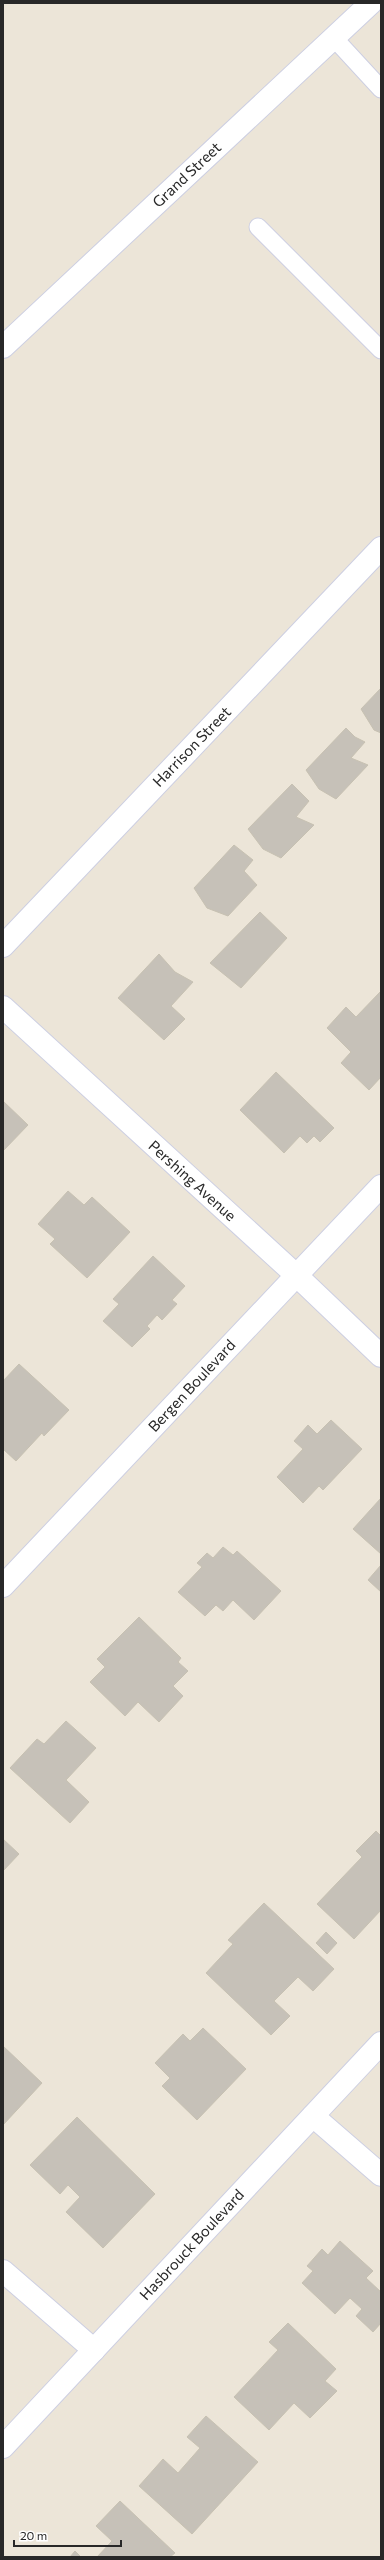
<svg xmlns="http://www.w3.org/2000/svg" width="384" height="2560" font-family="Commissioner,sans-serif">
<rect width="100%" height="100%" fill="#ece5d8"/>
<g fill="#c6c1b8" stroke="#c7c1b2">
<path d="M381 688V733L374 730 361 709Z"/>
<path d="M346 728 355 737 365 742 351 758 368 765 336 799 319 789 306 770Z"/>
<path d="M292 784 309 801 296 817 314 825 281 858 263 849 248 829Z"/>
<path d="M234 845 253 860 244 871 257 885 228 916 207 908 194 888Z"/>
<path d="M260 912 287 938 241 988 210 963Z"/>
<path d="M159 954 175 972 193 982 171 1006 185 1019 164 1040 118 998Z"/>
<path d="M381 991V1077L369 1090 341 1063 351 1052 327 1028 346 1007 356 1017Z"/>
<path d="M276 1072 334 1128 320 1142 314 1136 307 1143 300 1136 284 1153 240 1110Z"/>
<path d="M3 1101 28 1125 3 1151Z"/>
<path d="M68 1191 84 1205 92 1197 130 1232 87 1278 50 1244 55 1239 38 1224Z"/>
<path d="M153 1256 185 1286 172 1300 177 1304 162 1320 157 1315 147 1326 150 1329 132 1347 103 1321 119 1304 113 1299Z"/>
<path d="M19 1364 69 1410 44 1436 42 1433 16 1461 3 1449V1381Z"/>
<path d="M331 1420 362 1449 323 1490 319 1486 303 1503 277 1477 303 1449 294 1441 308 1425 317 1434Z"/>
<path d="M381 1498V1554L353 1529Z"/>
<path d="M223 1547 233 1555 237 1551 281 1591 254 1620 233 1600 223 1611 216 1605 205 1616 178 1592 202 1567 197 1563 207 1553 213 1558Z"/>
<path d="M381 1565V1592L368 1580Z"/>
<path d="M139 1617 181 1658 178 1662 188 1671 173 1686 183 1696 159 1722 138 1702 125 1716 90 1682 105 1667 97 1659Z"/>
<path d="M66 1721 96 1748 66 1780 89 1802 70 1823 10 1768 37 1739 44 1744Z"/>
<path d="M376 1831 381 1836V1910L354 1939 317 1904 362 1857 356 1851Z"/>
<path d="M3 1839 19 1854 3 1871Z"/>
<path d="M264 1903 334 1969 313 1991 298 1977 274 2001 290 2016 271 2035 206 1973 233 1944 228 1940Z"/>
<path d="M326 1932 337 1943 327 1954 316 1943Z"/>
<path d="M203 2028 246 2069 197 2120 162 2086 170 2078 155 2063 183 2034 190 2041Z"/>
<path d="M3 2046 42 2083 3 2125Z"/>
<path d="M77 2117 155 2194 103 2248 66 2212 80 2197 68 2185 60 2194 30 2165Z"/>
<path d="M340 2241 373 2271 366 2278 381 2292V2323L373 2332 356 2316 362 2309 350 2298 335 2314 302 2283 313 2271 307 2266 322 2249 328 2255Z"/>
<path d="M288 2323 336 2369 325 2381 337 2391 310 2418 294 2403 269 2430 234 2397 278 2350 269 2342Z"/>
<path d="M206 2416 258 2462 192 2534 139 2486 163 2459 178 2473 200 2448 187 2437Z"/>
<path d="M120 2501 175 2553 170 2557H97L112 2541 96 2526Z"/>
<path d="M75 2551 81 2557H70Z"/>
</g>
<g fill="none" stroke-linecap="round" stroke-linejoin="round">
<g stroke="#cdcfe2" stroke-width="19">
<g id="service">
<path d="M334 38 381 89"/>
<path d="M258 227 381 350"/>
</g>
</g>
<g stroke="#cdcfe2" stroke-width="24">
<g id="minor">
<path d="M3 347 371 3"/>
<path d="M3 946 381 548"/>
<path d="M3 1007 296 1275 381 1356"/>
<path d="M3 1586 381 1186"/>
<path d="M313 2116 381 2175"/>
<path d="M3 2271 94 2350"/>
<path d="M3 2447 381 2043"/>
</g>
</g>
<use href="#service" stroke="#fff" stroke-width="17"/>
<use href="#minor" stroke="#fff" stroke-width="22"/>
</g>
<g text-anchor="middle" stroke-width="3" stroke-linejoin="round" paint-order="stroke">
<g font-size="15" fill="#282828" stroke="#fff">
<text transform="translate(187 175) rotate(-43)" y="5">Grand Street</text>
<text transform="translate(192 747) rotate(-46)" y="5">Harrison Street</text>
<text transform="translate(192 1181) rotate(42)" y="5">Pershing Avenue</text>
<text transform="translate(192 1386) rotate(-47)" y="5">Bergen Boulevard</text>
<text transform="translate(192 2245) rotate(-47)" y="5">Hasbrouck Boulevard</text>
</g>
</g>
<rect width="384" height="2560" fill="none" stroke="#282828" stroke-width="8"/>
<path d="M14 2540v6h107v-6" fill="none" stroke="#282828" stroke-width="2"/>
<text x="20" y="2540" font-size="12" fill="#282828" stroke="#ffffff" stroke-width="3" paint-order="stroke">20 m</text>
</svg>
